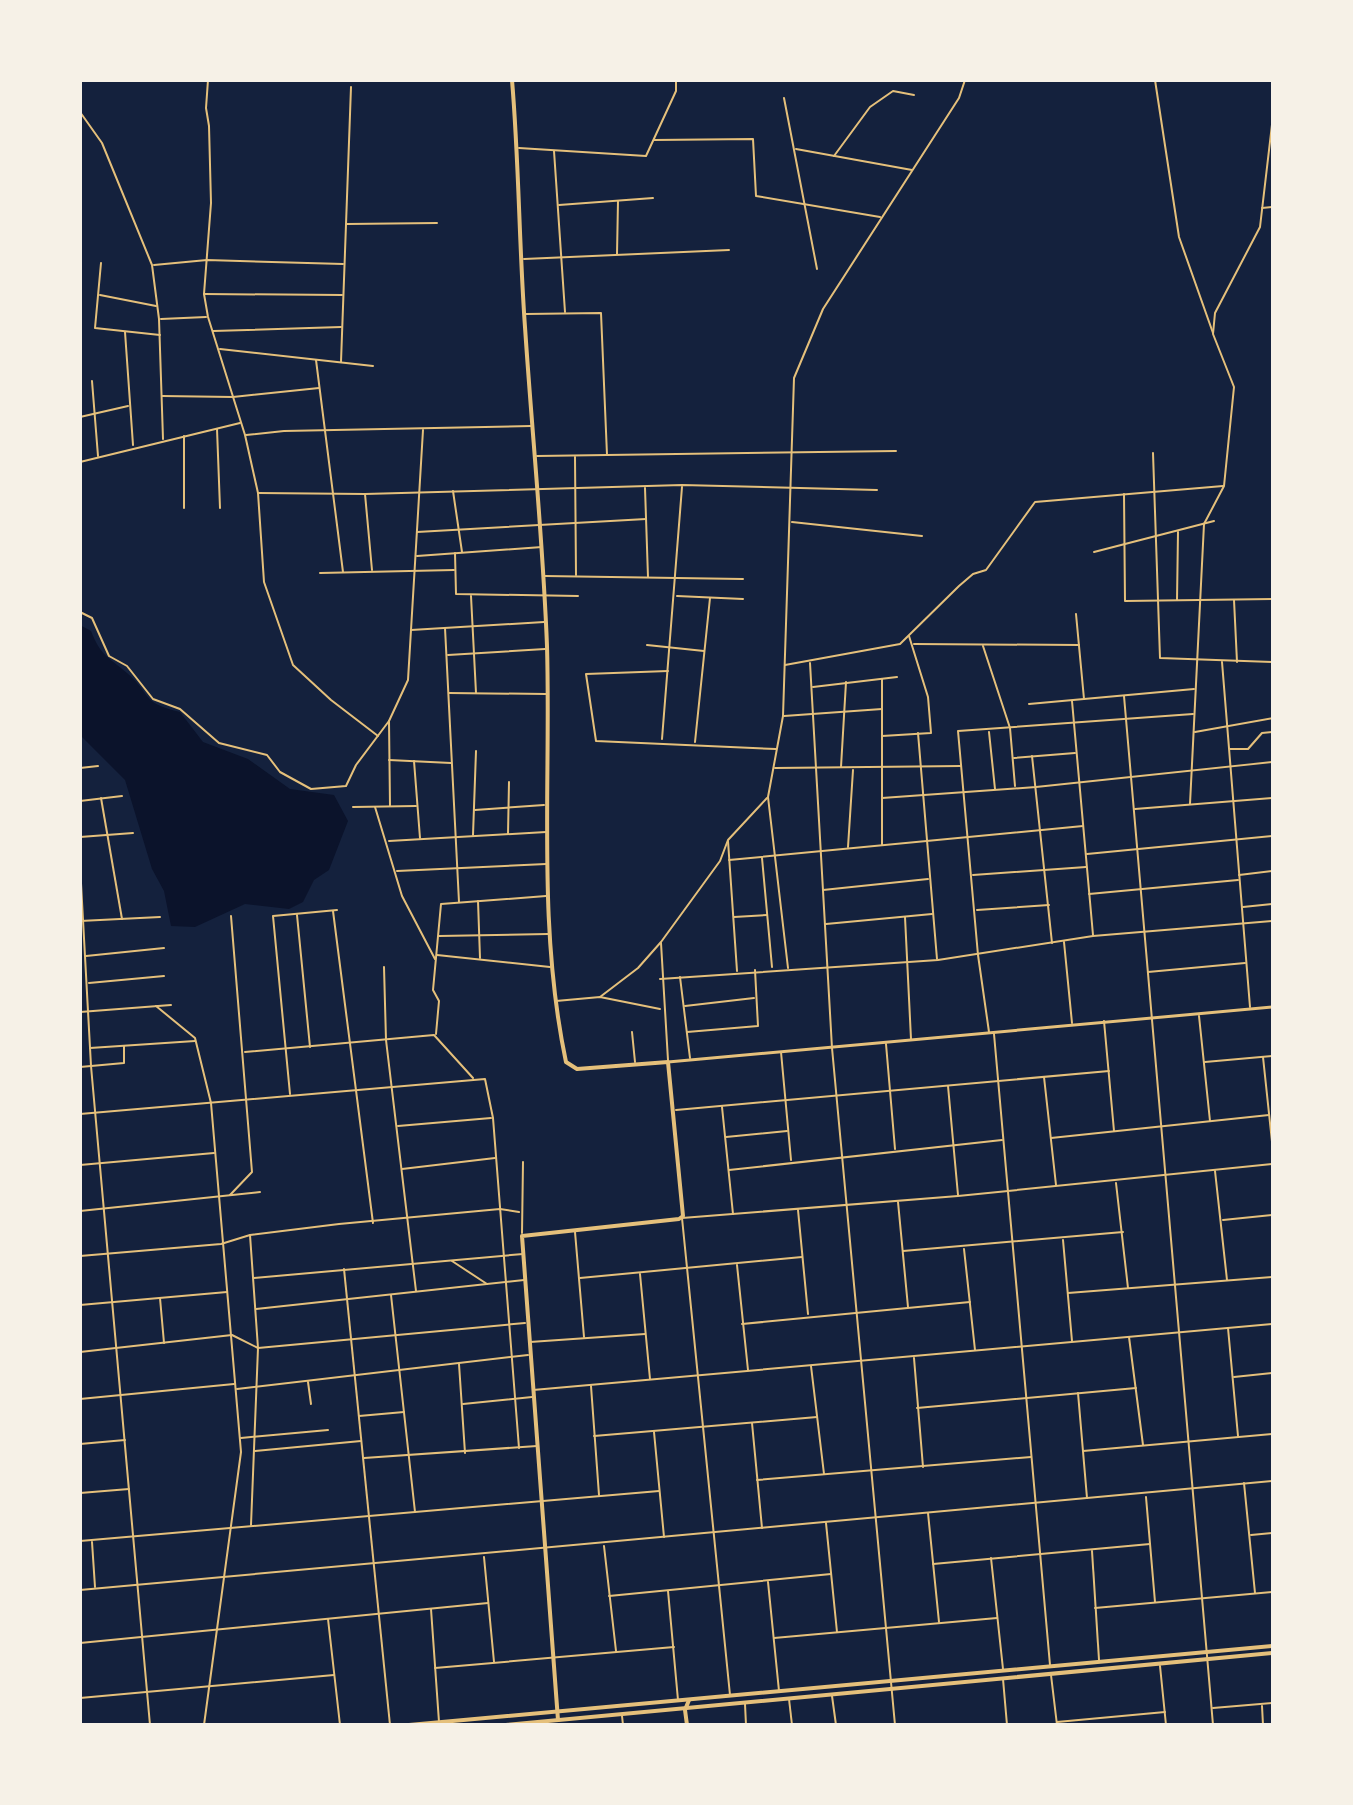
<svg xmlns="http://www.w3.org/2000/svg" width="1353" height="1805" font-family="'Exo 2',sans-serif">
<rect width="100%" height="100%" fill="#14213d"/>
<path fill="#0b132b" d="M80 625 91 631C101 656 107 656 127 673 152 694 140 703 180 712L203 742 248 759 290 789 334 795 348 821 329 870 314 880 303 902 289 909 245 904 195 927 171 926 164 891 152 869 125 780 80 735Z"/>
<g fill="none" stroke-linecap="round" stroke-linejoin="round">
<g stroke="#e5c07b" stroke-width="2">
<path d="M208 80 206 108 209 126 211 203 204 294 208 317 245 435 258 493 264 582 293 665 331 700 378 736"/>
<path d="M1155 80 1179 237 1213 333"/>
<path d="M784 98 817 269"/>
<path d="M80 112 102 143 152 265 159 319 163 439"/>
<path d="M654 140 753 139 756 196 880 217"/>
<path d="M519 148 646 156 676 91V80"/>
<path d="M796 149 912 170"/>
<path d="M554 151 565 312"/>
<path d="M834 156 870 107 893 91 914 95"/>
<path d="M559 205 653 198"/>
<path d="M1262 208 1273 207"/>
<path d="M347 224 437 223"/>
<path d="M617 254 618 201"/>
<path d="M524 259 729 250"/>
<path d="M101 263 95 328 160 335"/>
<path d="M154 265 207 260 343 264"/>
<path d="M204 294 342 295"/>
<path d="M100 295 156 306"/>
<path d="M526 314 601 313 607 455"/>
<path d="M161 319 206 317"/>
<path d="M213 331 341 327"/>
<path d="M125 332 133 445"/>
<path d="M220 349 373 366"/>
<path d="M316 360 343 572"/>
<path d="M341 362 351 87"/>
<path d="M92 381 98 456"/>
<path d="M162 396 233 397 319 388"/>
<path d="M80 417 128 406"/>
<path d="M217 429 220 508"/>
<path d="M246 435 284 431 531 426"/>
<path d="M184 436V508"/>
<path d="M1153 453 1160 658 1273 662"/>
<path d="M537 456 896 451"/>
<path d="M575 457 576 575"/>
<path d="M80 462 240 423"/>
<path d="M645 488 648 577"/>
<path d="M453 491 462 552"/>
<path d="M258 493 365 494 682 485 877 490"/>
<path d="M365 494 372 570"/>
<path d="M1124 494 1125 601 1273 599"/>
<path d="M792 522 922 536"/>
<path d="M417 532 646 519"/>
<path d="M1094 552 1214 521"/>
<path d="M455 553 456 594 578 596"/>
<path d="M417 556 542 547"/>
<path d="M320 573 454 570"/>
<path d="M545 576 743 579"/>
<path d="M471 596 476 693"/>
<path d="M677 596 743 599"/>
<path d="M1177 600 1178 532"/>
<path d="M1234 600 1237 662"/>
<path d="M80 612 92 618 109 656 127 666 153 699 180 709 219 743 267 755 280 772 311 789 346 786 356 765 389 721"/>
<path d="M1076 614 1084 699"/>
<path d="M445 628 459 902"/>
<path d="M411 630 544 622"/>
<path d="M914 644 1079 645"/>
<path d="M647 645 704 651"/>
<path d="M983 646 1010 728 1015 786"/>
<path d="M448 655 545 649"/>
<path d="M1222 662 1250 1007"/>
<path d="M810 663 832 1048 895 1725"/>
<path d="M785 665 900 644 959 586 973 574 986 570 1035 502 1223 486"/>
<path d="M668 671 586 674 596 741 776 749"/>
<path d="M882 679V845"/>
<path d="M813 687 897 677"/>
<path d="M449 693 546 694"/>
<path d="M1124 696 1213 1725"/>
<path d="M1072 701 1093 935"/>
<path d="M1029 704 1194 689"/>
<path d="M784 716 882 709"/>
<path d="M989 732 995 789"/>
<path d="M1195 732 1273 718"/>
<path d="M918 733 937 959"/>
<path d="M882 736 931 733 928 697 909 636"/>
<path d="M662 739 682 487"/>
<path d="M695 742 710 598"/>
<path d="M1230 749H1248L1262 733 1273 732"/>
<path d="M1032 756 1052 943"/>
<path d="M1014 758 1075 753"/>
<path d="M389 760 451 763"/>
<path d="M414 761 420 838"/>
<path d="M841 767 846 682"/>
<path d="M80 768 98 766"/>
<path d="M775 768 961 766"/>
<path d="M101 798 122 919"/>
<path d="M882 798 1036 787 1273 762"/>
<path d="M80 801 122 796"/>
<path d="M1190 804 1204 524 1224 486 1234 387 1213 334 1215 313 1260 227 1273 116"/>
<path d="M390 806 389 721 408 680 423 430"/>
<path d="M353 807 416 806"/>
<path d="M375 807 402 896 435 959"/>
<path d="M1135 809 1273 798"/>
<path d="M475 810 544 805"/>
<path d="M508 834 509 782"/>
<path d="M473 835 476 751"/>
<path d="M80 837 133 833"/>
<path d="M389 841 546 832"/>
<path d="M728 841 737 971"/>
<path d="M848 847 853 770"/>
<path d="M1087 854 1273 836"/>
<path d="M762 858 772 967"/>
<path d="M729 860 1083 826"/>
<path d="M80 865 91 1066 150 1725"/>
<path d="M397 871 546 864"/>
<path d="M973 875 1086 867"/>
<path d="M1239 875 1273 871"/>
<path d="M823 890 928 879"/>
<path d="M1089 894 1238 880"/>
<path d="M478 901 480 958"/>
<path d="M1243 907 1273 904"/>
<path d="M977 910 1049 905"/>
<path d="M333 911 373 1223"/>
<path d="M297 915 310 1047"/>
<path d="M734 917 767 915"/>
<path d="M905 917 911 1039"/>
<path d="M80 921 160 917"/>
<path d="M826 924 932 914"/>
<path d="M439 936 548 934"/>
<path d="M1064 942 1072 1023"/>
<path d="M661 943 668 1060"/>
<path d="M437 955 550 967"/>
<path d="M86 956 164 948"/>
<path d="M384 967 386 1040 416 1291"/>
<path d="M788 968 768 797 783 716 794 378 823 309 959 98 965 80"/>
<path d="M1148 972 1245 963"/>
<path d="M680 977 690 1058"/>
<path d="M660 979 938 960 1093 936 1273 921"/>
<path d="M89 983 164 976"/>
<path d="M600 997 638 968 661 942 720 861 728 840 767 798"/>
<path d="M556 1001 600 997 660 1009"/>
<path d="M156 1006 195 1038 211 1103 241 1452 204 1725"/>
<path d="M685 1006 754 998"/>
<path d="M80 1012 171 1005"/>
<path d="M1199 1016 1210 1121"/>
<path d="M1104 1021 1114 1131"/>
<path d="M632 1032 635 1062"/>
<path d="M687 1032 758 1026 755 970"/>
<path d="M989 1032 978 955 958 731 1193 714"/>
<path d="M436 1034 439 1001 433 990 441 904 546 896"/>
<path d="M994 1034 1050 1665"/>
<path d="M886 1044 895 1149"/>
<path d="M90 1048 195 1041"/>
<path d="M245 1052 434 1035 473 1078"/>
<path d="M781 1052 791 1160"/>
<path d="M1263 1057 1273 1151"/>
<path d="M1205 1062 1273 1056"/>
<path d="M80 1067 124 1063V1046"/>
<path d="M1044 1077 1056 1185"/>
<path d="M948 1086 958 1195"/>
<path d="M290 1094 273 916 337 910"/>
<path d="M722 1107 733 1214"/>
<path d="M676 1110 1109 1071"/>
<path d="M80 1114 485 1079 493 1118 519 1448"/>
<path d="M398 1126 491 1118"/>
<path d="M726 1137 787 1131"/>
<path d="M1051 1138 1269 1115"/>
<path d="M80 1165 214 1153"/>
<path d="M402 1169 495 1158"/>
<path d="M729 1170 1002 1140"/>
<path d="M1215 1171 1227 1280"/>
<path d="M1116 1183 1128 1288"/>
<path d="M230 1195 252 1172 231 916"/>
<path d="M898 1202 908 1307"/>
<path d="M798 1210 808 1314"/>
<path d="M80 1211 260 1192"/>
<path d="M1223 1220 1273 1215"/>
<path d="M575 1232 584 1337"/>
<path d="M522 1233 523 1162"/>
<path d="M250 1235 258 1348 251 1525"/>
<path d="M1063 1240 1072 1341"/>
<path d="M964 1249 975 1350"/>
<path d="M903 1251 1123 1232"/>
<path d="M80 1256 221 1244 250 1235 339 1224 500 1209 519 1212"/>
<path d="M452 1261 487 1284"/>
<path d="M737 1265 748 1370"/>
<path d="M344 1269 390 1725"/>
<path d="M640 1274 650 1379"/>
<path d="M254 1278 523 1254"/>
<path d="M580 1278 802 1257"/>
<path d="M1068 1293 1273 1277"/>
<path d="M391 1295 415 1512"/>
<path d="M160 1298 164 1343"/>
<path d="M80 1305 227 1292"/>
<path d="M256 1309 524 1280"/>
<path d="M742 1324 970 1302"/>
<path d="M1228 1328 1238 1436"/>
<path d="M1129 1337 1143 1445"/>
<path d="M530 1342 645 1334"/>
<path d="M80 1352 232 1335 258 1348 525 1323"/>
<path d="M914 1358 923 1467"/>
<path d="M459 1364 465 1453"/>
<path d="M811 1366 824 1474"/>
<path d="M1234 1377 1273 1373"/>
<path d="M308 1382 311 1404"/>
<path d="M591 1386 599 1495"/>
<path d="M237 1389 528 1355"/>
<path d="M533 1390 1273 1324"/>
<path d="M1078 1393 1087 1498"/>
<path d="M80 1399 234 1384"/>
<path d="M463 1404 532 1397"/>
<path d="M917 1408 1136 1388"/>
<path d="M359 1416 404 1412"/>
<path d="M752 1423 762 1528"/>
<path d="M654 1432 664 1537"/>
<path d="M594 1436 817 1417"/>
<path d="M241 1438 328 1430"/>
<path d="M80 1444 125 1440"/>
<path d="M255 1451 361 1441"/>
<path d="M1083 1451 1273 1434"/>
<path d="M364 1458 537 1446"/>
<path d="M757 1480 1031 1457"/>
<path d="M1244 1483 1255 1593"/>
<path d="M80 1493 129 1489"/>
<path d="M1146 1497 1155 1602"/>
<path d="M928 1513 939 1622"/>
<path d="M826 1523 837 1632"/>
<path d="M1251 1535 1273 1533"/>
<path d="M80 1541 659 1491"/>
<path d="M92 1542 95 1587"/>
<path d="M604 1546 616 1651"/>
<path d="M1092 1551 1099 1660"/>
<path d="M484 1557 494 1662"/>
<path d="M991 1558 1003 1669"/>
<path d="M933 1564 1150 1544"/>
<path d="M768 1582 779 1691"/>
<path d="M80 1590 1273 1481"/>
<path d="M668 1591 678 1700"/>
<path d="M609 1596 831 1574"/>
<path d="M1095 1608 1273 1592"/>
<path d="M431 1609 439 1722"/>
<path d="M328 1619 340 1725"/>
<path d="M774 1638 997 1618"/>
<path d="M80 1643 488 1603"/>
<path d="M1160 1666 1166 1725"/>
<path d="M435 1668 674 1647"/>
<path d="M1051 1675 1057 1725"/>
<path d="M1003 1679 1007 1725"/>
<path d="M730 1695 682 1218 958 1196 1273 1164"/>
<path d="M832 1696 836 1725"/>
<path d="M80 1698 334 1675"/>
<path d="M789 1699 792 1725"/>
<path d="M745 1704 746 1725"/>
<path d="M1262 1706 1263 1725"/>
<path d="M1213 1708 1273 1703"/>
<path d="M622 1716 623 1725"/>
<path d="M1057 1722 1165 1712"/>
</g>
<path stroke="#e5c07b" stroke-width="3" d="M668 1062 1273 1007"/>
<g stroke="#e5c07b" stroke-width="4">
<path d="M512 80C519 162 519 245 525 327 532 433 543 540 547 646 551 785 537 925 566 1062L577 1069 668 1062 683 1216 679 1219 522 1236 558 1720"/>
<path d="M687 1725 685 1710 689 1700"/>
</g>
<g stroke="#e5c07b" stroke-width="4">
<path d="M409 1725 1273 1646"/>
<path d="M506 1725 1273 1653"/>
</g>
</g>
<rect width="1353" height="1805" fill="none" stroke="#f6f1e7" stroke-width="164"/>
</svg>
